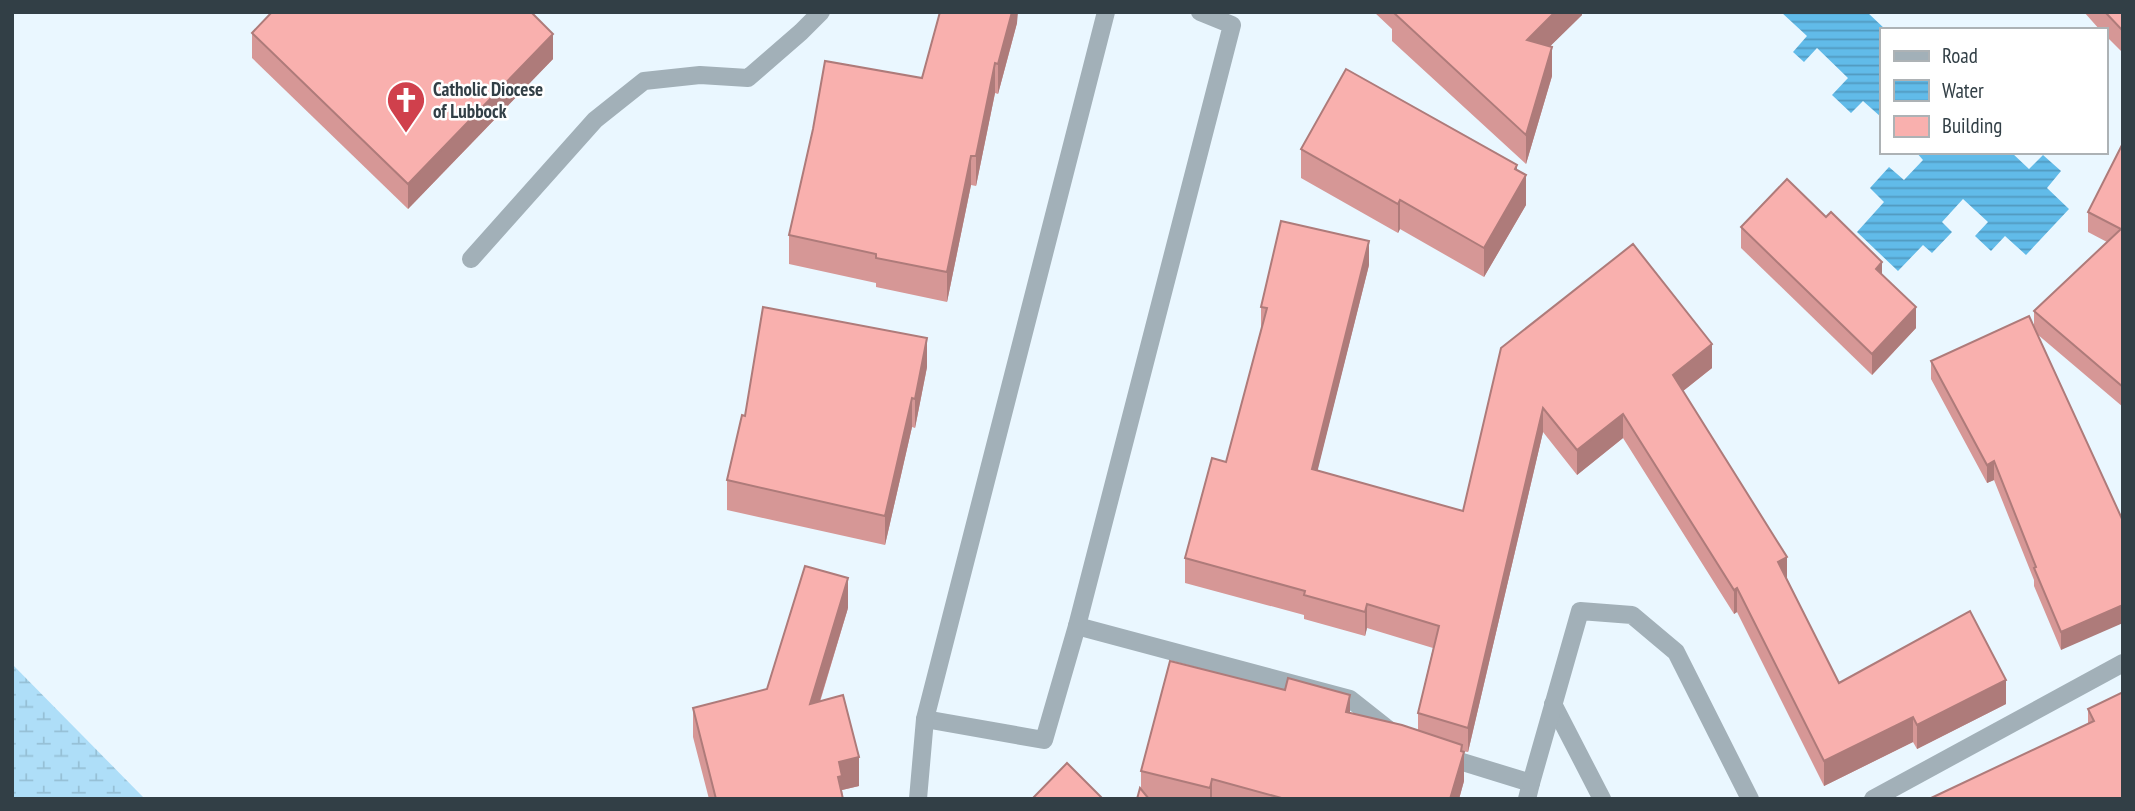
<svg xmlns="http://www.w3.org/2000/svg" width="2135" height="811" font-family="'PT Sans Narrow',sans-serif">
<defs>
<pattern id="wetland-marsh" width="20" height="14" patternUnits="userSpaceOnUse" patternTransform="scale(1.75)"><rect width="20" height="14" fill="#aedef8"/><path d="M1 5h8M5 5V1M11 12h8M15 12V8" fill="none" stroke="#96c0d6"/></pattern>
<pattern id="water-rules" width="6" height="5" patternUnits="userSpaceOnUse" patternTransform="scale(1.75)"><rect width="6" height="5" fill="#61bbe9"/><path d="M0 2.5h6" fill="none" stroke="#5199bf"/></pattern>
</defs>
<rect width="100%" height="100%" fill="#eaf7ff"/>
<path fill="url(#wetland-marsh)" d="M12 664 145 799H12Z"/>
<g fill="url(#water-rules)">
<path d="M1781 12H1867L1886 30H1881V117L1863 101 1851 113 1832 95 1848 78 1817 48 1804 62 1793 52 1807 36Z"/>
<path d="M1916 152H2011L2029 169 2043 155 2061 171 2047 188 2069 209 2026 255 2005 236 1991 251 1975 236 1988 222 1963 199 1942 222 1952 232 1932 253 1923 245 1898 271 1857 232 1884 202 1870 188 1889 167 1904 180 1923 160Z"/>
</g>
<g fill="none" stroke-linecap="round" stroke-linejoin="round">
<g stroke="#a2b0b8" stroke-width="18">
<path d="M471 259 595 120 644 81 700 75 748 78 801 32 821 12"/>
<path d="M1077 626 1350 699 1393 733"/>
<path d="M1553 704 1602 799"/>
<path d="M925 719 1044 740 1077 626 1232 25 1200 12"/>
<path d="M1443 756 1531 783 1527 799"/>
<path d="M1531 783 1580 611 1632 615 1676 652 1750 799"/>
<path d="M918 799 925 719 1106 12"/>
<path d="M1873 799 2123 663"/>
</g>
</g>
<g fill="#d69796">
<path d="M1374 12H1582V15L1550 46 1552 76 1526 164 1392 41V29Z"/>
<path d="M2084 12H2123V53L2105 35V30H2100Z"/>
<path d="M1017 15V23L998 94 995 93 976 186 971 185 947 302 876 287V283L789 264V235L922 78Z"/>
<path d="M252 33 553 59 408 209 252 58Z"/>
<path d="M2123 143V407L2037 334 2123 521 2061 650 2034 586V580L1994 480 1987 483 1931 379V361L2034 327V311L2107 242 2088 232V212Z"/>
<path d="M1301 149 1517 170 1526 205 1484 277 1400 229 1398 233 1301 178Z"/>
<path d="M1741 227 1882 274 1916 328 1872 375 1741 248Z"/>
<path d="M1369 265 1317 471 1463 511 1501 348 1712 368 1683 391 1787 579 1839 683 2006 704 1917 749 1913 742 1824 786 1737 612 1734 614 1623 438 1577 475 1543 432 1468 752 1462 751 1464 781 1459 799H1137L1141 790V771L1350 713 1418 730V713L1433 648 1367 628 1365 636 1304 619V615L1185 583V558L1226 462 1261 329V307Z"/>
<path d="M927 367 915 428 912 427 885 545 727 510V480L745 416Z"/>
<path d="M848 608 820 702 859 786 842 790 843 799H709L693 737V708L767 689Z"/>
<path d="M2123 692V799L2088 724V709Z"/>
</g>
<g fill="#ae7b7a">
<path d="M1012 12H1018L1017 23 998 94V64Z"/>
<path d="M1555 12H1582V15L1527 69V40Z"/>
<path d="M553 34V59L408 209V184Z"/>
<path d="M1552 47V76L1526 164V135Z"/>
<path d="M995 63V93L976 186V156Z"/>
<path d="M971 156V185L947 302V272Z"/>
<path d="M1517 165V191L1526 175V205L1484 277V248Z"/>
<path d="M1400 200V229L1398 233V204Z"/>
<path d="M1369 241V265L1312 493V469Z"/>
<path d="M1882 262V283L1876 269Z"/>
<path d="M1916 307V328L1872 375V354Z"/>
<path d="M927 338V367L915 428V399Z"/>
<path d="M1712 344V368L1673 399V375Z"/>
<path d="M912 398V427L885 545V516Z"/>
<path d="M1543 408V432L1468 752V728Z"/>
<path d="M1623 414V438L1577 475V450Z"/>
<path d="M1994 461V480L1987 483V465Z"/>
<path d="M1787 557V581L1778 562Z"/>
<path d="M848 578V608L810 733V704Z"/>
<path d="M1737 588V612L1734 614V590Z"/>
<path d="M1367 604V628L1365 636V612Z"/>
<path d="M2123 605V623L2061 650V632Z"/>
<path d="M2006 680V704L1917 749V725Z"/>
<path d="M1350 695V725L1346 712Z"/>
<path d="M1913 717V742L1824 786V761Z"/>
<path d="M1462 745V756L1464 752V781L1459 799H1450Z"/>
<path d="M859 757V786L842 790V799L839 777V762Z"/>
<path d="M1212 779V799H1210V788Z"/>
</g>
<g fill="#f9b0ae" stroke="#ae7b7a" stroke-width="2">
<path d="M272 12H531L553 34 408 184 252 33Z"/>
<path d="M940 12H1012L998 64 995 63 976 156H971L947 272 876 258V254L789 235 813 129 825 61 922 78Z"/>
<path d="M1393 12H1555L1527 40 1552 47 1526 135Z"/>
<path d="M2105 12H2123V31Z"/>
<path d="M1346 69 1517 165 1515 169 1526 175 1484 248 1400 200 1398 204 1301 149Z"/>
<path d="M2123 143V387L2034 311 2121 229 2088 212Z"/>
<path d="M1787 179 1826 217 1831 212 1882 262 1876 269 1916 307 1872 354 1741 227Z"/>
<path d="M1281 221 1369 241 1312 469 1463 511 1501 348 1633 244 1712 344 1673 375 1787 557 1778 562 1839 683 1970 611 2006 680 1917 725 1913 717 1824 761 1737 588 1734 590 1623 414 1577 450 1543 408 1468 728 1418 713 1439 626 1367 604 1365 612 1304 595 1305 591 1185 558 1212 458 1226 462 1267 308 1261 307Z"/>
<path d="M763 307 927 338 915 399 912 398 885 516 727 480 742 415 745 416Z"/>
<path d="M2029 316 2123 521V605L2061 632 2034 568 2036 567 1994 461 1987 465 1931 361Z"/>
<path d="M805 566 848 578 810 704 843 695 859 757 839 762 842 776 838 777 843 799H716L693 708 767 689Z"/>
<path d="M1170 661 1285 690 1288 678 1350 695 1346 712 1402 725 1462 745 1461 751 1464 752 1450 799H1285L1212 779 1210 788 1141 771Z"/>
<path d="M2123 692V799H1929L2094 721 2088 709Z"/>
<path d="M1067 763 1103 799H1032Z"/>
<path d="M1140 788 1149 799H1137Z"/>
</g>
<defs>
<g id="church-pin" transform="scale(2.0125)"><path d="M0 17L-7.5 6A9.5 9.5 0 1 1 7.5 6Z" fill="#d0404c" stroke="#fff"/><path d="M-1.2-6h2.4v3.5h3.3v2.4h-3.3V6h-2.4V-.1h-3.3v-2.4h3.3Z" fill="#fff"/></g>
</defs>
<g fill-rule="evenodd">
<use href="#church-pin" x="406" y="100"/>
</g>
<g text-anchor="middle" stroke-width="5" stroke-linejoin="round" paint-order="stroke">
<g font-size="19" font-weight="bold" fill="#323f46" stroke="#fff" text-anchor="start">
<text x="433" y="96">Catholic Diocese<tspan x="433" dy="22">of Lubbock</tspan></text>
</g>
</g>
<rect width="2135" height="811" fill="none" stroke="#323f46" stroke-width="28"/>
<rect x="1880" y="28" width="228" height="126" fill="#ffffff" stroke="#adb2b5" stroke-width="2"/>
<rect x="1894" y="51" width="35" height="10" fill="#a2b0b8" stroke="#adb2b5" stroke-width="2"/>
<text x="1942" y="63" font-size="21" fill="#323f46">Road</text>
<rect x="1894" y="80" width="35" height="21" fill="url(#water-rules)" stroke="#adb2b5" stroke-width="2"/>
<text x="1942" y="98" font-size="21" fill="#323f46">Water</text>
<rect x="1894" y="116" width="35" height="21" fill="#f9b0ae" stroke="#adb2b5" stroke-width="2"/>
<text x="1942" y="133" font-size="21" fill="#323f46">Building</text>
</svg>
